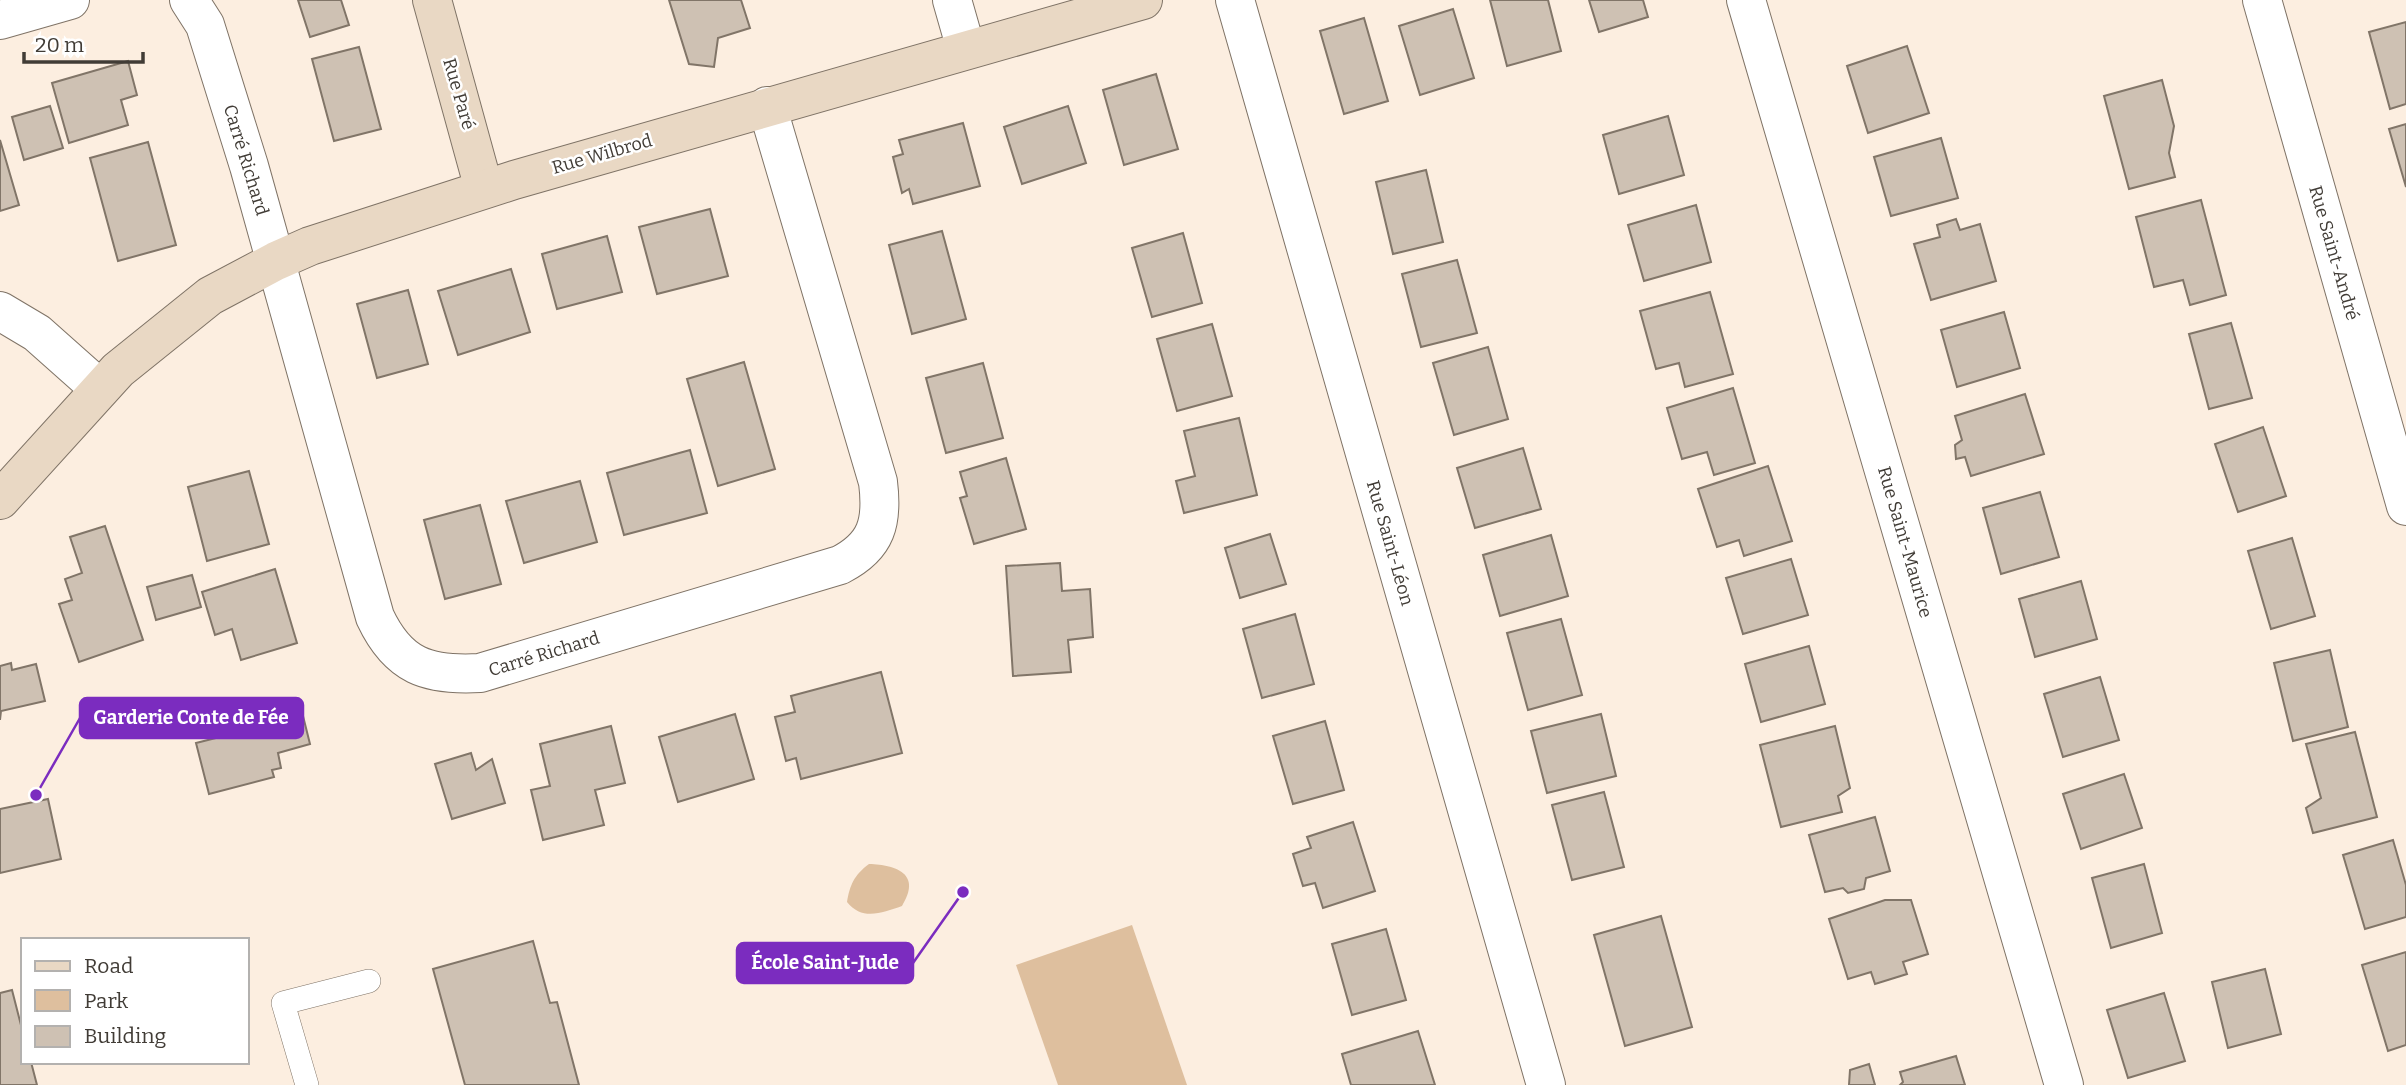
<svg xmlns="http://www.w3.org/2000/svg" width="2406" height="1085" font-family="Bitter,serif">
<rect width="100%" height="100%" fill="#fceee0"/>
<g fill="#debf9e">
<path d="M869 864C897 865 922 874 902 906 882 913 862 921 847 902 850 885 854 875 869 864Z"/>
<path d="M1132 925 1187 1085H1058L1016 965Z"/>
</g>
<g fill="#cec1b3" stroke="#817568" stroke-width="2">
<path d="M298 0H341L349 25 310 37Z"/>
<path d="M669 0H741L750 28 718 38 714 67 689 64Z"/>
<path d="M1490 0H1548L1561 51 1507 66Z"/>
<path d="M1589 0H1643L1648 17 1599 32Z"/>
<path d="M1453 9 1474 78 1420 95 1399 26Z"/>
<path d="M1364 18 1388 101 1344 114 1320 31Z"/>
<path d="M2406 22V104L2390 109 2369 32Z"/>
<path d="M1907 46 1929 113 1868 133 1847 66Z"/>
<path d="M359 47 381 129 334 141 312 59Z"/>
<path d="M128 61 137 95 121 100 128 125 69 143 52 83Z"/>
<path d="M1156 74 1178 149 1124 165 1103 90Z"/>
<path d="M2162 80 2174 126 2169 153 2175 177 2129 189 2104 96Z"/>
<path d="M50 106 63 148 24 160 12 117Z"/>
<path d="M1068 106 1086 163 1022 184 1004 127Z"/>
<path d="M1668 116 1684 175 1619 194 1603 135Z"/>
<path d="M963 123 980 186 913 204 909 189 902 193 893 157 903 154 899 140Z"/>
<path d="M2406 124V187L2389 129Z"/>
<path d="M1941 138 1958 198 1891 216 1874 157Z"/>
<path d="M0 140 19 205 0 211Z"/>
<path d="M148 142 176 245 118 261 90 158Z"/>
<path d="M1426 170 1443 242 1393 254 1376 182Z"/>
<path d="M2201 200 2226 295 2190 305 2183 280 2154 287 2136 217Z"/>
<path d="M1696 205 1711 262 1644 281 1628 225Z"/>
<path d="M710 209 728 276 657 294 639 227Z"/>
<path d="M1956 219 1960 230 1980 224 1996 281 1931 300 1914 244 1940 237 1937 225Z"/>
<path d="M942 231 966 319 912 334 889 245Z"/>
<path d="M1183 233 1202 303 1152 317 1132 248Z"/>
<path d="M607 236 622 292 557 309 542 254Z"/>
<path d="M1457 260 1477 333 1421 347 1402 274Z"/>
<path d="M511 269 530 332 458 355 438 291Z"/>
<path d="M408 290 428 364 377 378 357 304Z"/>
<path d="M1710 292 1733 374 1685 387 1679 363 1656 369 1640 311Z"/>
<path d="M2004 312 2020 368 1957 387 1941 330Z"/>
<path d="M2231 323 2252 398 2209 409 2189 334Z"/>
<path d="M1212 324 1232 396 1177 411 1157 339Z"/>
<path d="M1488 347 1508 419 1454 435 1433 363Z"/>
<path d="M744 362 775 469 718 486 687 379Z"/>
<path d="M983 363 1003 438 946 453 926 378Z"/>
<path d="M1733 388 1755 463 1714 475 1707 452 1682 459 1667 408Z"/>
<path d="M2025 394 2044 454 1971 476 1965 457 1956 459 1955 445 1962 440 1955 416Z"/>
<path d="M1239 418 1257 495 1184 513 1176 481 1195 476 1184 431Z"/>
<path d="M2263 427 2286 496 2238 512 2215 444Z"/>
<path d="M1523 448 1541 509 1475 528 1457 468Z"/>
<path d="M690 450 707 513 624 535 607 473Z"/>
<path d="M1006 458 1026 529 974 544 960 498 967 496 960 472Z"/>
<path d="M1768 466 1792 541 1744 556 1739 540 1717 547 1698 489Z"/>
<path d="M249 471 269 544 207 561 188 487Z"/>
<path d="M580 481 597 542 524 563 506 501Z"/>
<path d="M2040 492 2059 557 2001 574 1983 508Z"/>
<path d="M480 505 501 584 445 599 424 520Z"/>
<path d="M105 526 143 640 79 662 59 604 72 600 65 579 82 573 70 537Z"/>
<path d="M1270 534 1286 584 1240 598 1225 548Z"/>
<path d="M1551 535 1568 596 1500 616 1483 555Z"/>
<path d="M2292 538 2315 616 2271 629 2248 551Z"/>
<path d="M1791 559 1808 615 1743 634 1726 578Z"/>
<path d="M1060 563 1062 591 1090 589 1093 637 1068 640 1071 672 1013 676 1006 566Z"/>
<path d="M275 569 297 643 241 660 232 629 215 635 202 592Z"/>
<path d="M192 575 201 607 156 620 147 587Z"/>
<path d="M2081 581 2097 639 2035 657 2019 599Z"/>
<path d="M1295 614 1314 684 1262 698 1243 629Z"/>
<path d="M1561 619 1582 695 1528 710 1507 633Z"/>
<path d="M1809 646 1825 704 1761 722 1745 664Z"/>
<path d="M2330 650 2348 727 2293 741 2274 663Z"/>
<path d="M11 663 12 670 36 664 45 701 1 711 0 720V666Z"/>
<path d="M881 672 902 753 801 779 796 758 786 761 775 717 795 712 791 696Z"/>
<path d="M2100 677 2119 740 2063 757 2044 694Z"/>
<path d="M735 714 754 779 678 802 659 737Z"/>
<path d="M1601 714 1616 776 1547 793 1531 731Z"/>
<path d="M303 716 310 744 278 753 281 768 272 770 274 777 209 794 196 743Z"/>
<path d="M1325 721 1344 790 1293 804 1273 736Z"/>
<path d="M611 726 625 783 595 790 604 825 543 840 531 790 550 786 540 744Z"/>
<path d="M1835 726 1850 788 1838 796 1842 812 1781 827 1760 745Z"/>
<path d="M2355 732 2377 817 2313 833 2306 808 2321 798 2306 744Z"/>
<path d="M471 753 476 770 492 759 505 803 452 819 435 764Z"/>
<path d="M2124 774 2142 828 2081 849 2063 794Z"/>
<path d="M1604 792 1624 867 1572 880 1552 805Z"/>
<path d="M48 799 61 859 0 873V809Z"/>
<path d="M1875 817 1890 871 1866 878 1864 889 1848 893 1843 888 1825 892 1809 835Z"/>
<path d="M1353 822 1375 891 1323 908 1315 883 1303 886 1293 854 1311 848 1307 837Z"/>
<path d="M2393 840 2406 885V917L2365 929 2343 855Z"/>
<path d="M2144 864 2162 933 2111 948 2092 878Z"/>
<path d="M1885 900H1911L1928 954 1903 962 1907 974 1875 984 1871 972 1848 979 1829 919Z"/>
<path d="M1661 916 1692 1027 1625 1046 1594 935Z"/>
<path d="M1386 929 1406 1000 1352 1015 1332 944Z"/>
<path d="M533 941 550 1003 557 1002 579 1085H465L433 969Z"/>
<path d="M2406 952V1045L2388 1051 2362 965Z"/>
<path d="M2265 969 2281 1034 2228 1048 2212 982Z"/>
<path d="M12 990 23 1033V1062H31L37 1085H0V993Z"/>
<path d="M2164 993 2185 1061 2128 1078 2107 1010Z"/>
<path d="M1418 1031 1435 1085H1351L1342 1054Z"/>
<path d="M1956 1056 1965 1085H1900L1903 1082 1900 1072Z"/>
<path d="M1869 1064 1875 1085H1849L1850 1070Z"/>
</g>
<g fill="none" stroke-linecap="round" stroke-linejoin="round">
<g stroke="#7f7366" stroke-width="24">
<path id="lane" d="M307 1085 283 1003 369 981"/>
</g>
<g stroke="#7f7366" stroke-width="40">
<g id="street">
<path d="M189 0 205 25 249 166 375 617C398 666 427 676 480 673L840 565C877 546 883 522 878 482L767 106"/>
<path d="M952 0 966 49"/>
<path d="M1235 0 1546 1085"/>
<path d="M1746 0 2064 1085"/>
<path d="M2262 0 2406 506"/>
<path d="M0 20 70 0"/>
<path d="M0 311 37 333 100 389"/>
</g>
</g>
<g stroke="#7f7366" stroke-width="40">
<g id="secondary">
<path d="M432 0 484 189"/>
<path d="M0 500 118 370 210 296 276 261 310 246 514 180 1143 0"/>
</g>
</g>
<use href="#lane" stroke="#fff" stroke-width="23"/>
<use href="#street" stroke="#fff" stroke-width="38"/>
<use href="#secondary" stroke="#e9d8c4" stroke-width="38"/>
</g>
<g text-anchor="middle" stroke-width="5" stroke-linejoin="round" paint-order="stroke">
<g font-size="18" fill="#413c36" stroke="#fff">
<text transform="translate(459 94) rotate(74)" y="6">Rue Paré</text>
<text transform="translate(602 154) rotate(-16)" y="6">Rue Wilbrod</text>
<text transform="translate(246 160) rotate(73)" y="6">Carré Richard</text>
<text transform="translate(2334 253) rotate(74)" y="6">Rue Saint-André</text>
<text transform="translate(1905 542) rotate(74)" y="6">Rue Saint-Maurice</text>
<text transform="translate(1390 543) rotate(74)" y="6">Rue Saint-Léon</text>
<text transform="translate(544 654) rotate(-17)" y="6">Carré Richard</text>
</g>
</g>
<path fill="none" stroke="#7b2cbf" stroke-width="2.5" d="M36 795L80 718M963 892L913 963"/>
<g fill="#7b2cbf" stroke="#fff" stroke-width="2.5">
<circle cx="36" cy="795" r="7"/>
<circle cx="963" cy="892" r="7"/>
</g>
<g fill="#7b2cbf" stroke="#7b2cbf" stroke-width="2.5">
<rect x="80" y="698" width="223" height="40" rx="7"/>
<rect x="737" y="943" width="176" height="40" rx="7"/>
</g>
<g font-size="19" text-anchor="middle" font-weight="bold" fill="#fff">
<text x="191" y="724">Garderie Conte de Fée</text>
<text x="825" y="969">École Saint-Jude</text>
</g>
<rect x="21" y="938" width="228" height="126" fill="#ffffff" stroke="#b3b1af" stroke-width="2"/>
<rect x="35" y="961" width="35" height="10" fill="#e9d8c4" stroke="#b3b1af" stroke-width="2"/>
<text x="84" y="973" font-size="21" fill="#413c36">Road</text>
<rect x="35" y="990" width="35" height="21" fill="#debf9e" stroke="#b3b1af" stroke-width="2"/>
<text x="84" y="1008" font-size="21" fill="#413c36">Park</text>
<rect x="35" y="1026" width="35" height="21" fill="#cec1b3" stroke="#b3b1af" stroke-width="2"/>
<text x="84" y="1043" font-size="21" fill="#413c36">Building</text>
<path d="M24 52v10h119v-10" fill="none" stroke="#413c36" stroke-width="3.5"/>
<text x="35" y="52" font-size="21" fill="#413c36" stroke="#ffffff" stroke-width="5" paint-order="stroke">20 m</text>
</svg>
